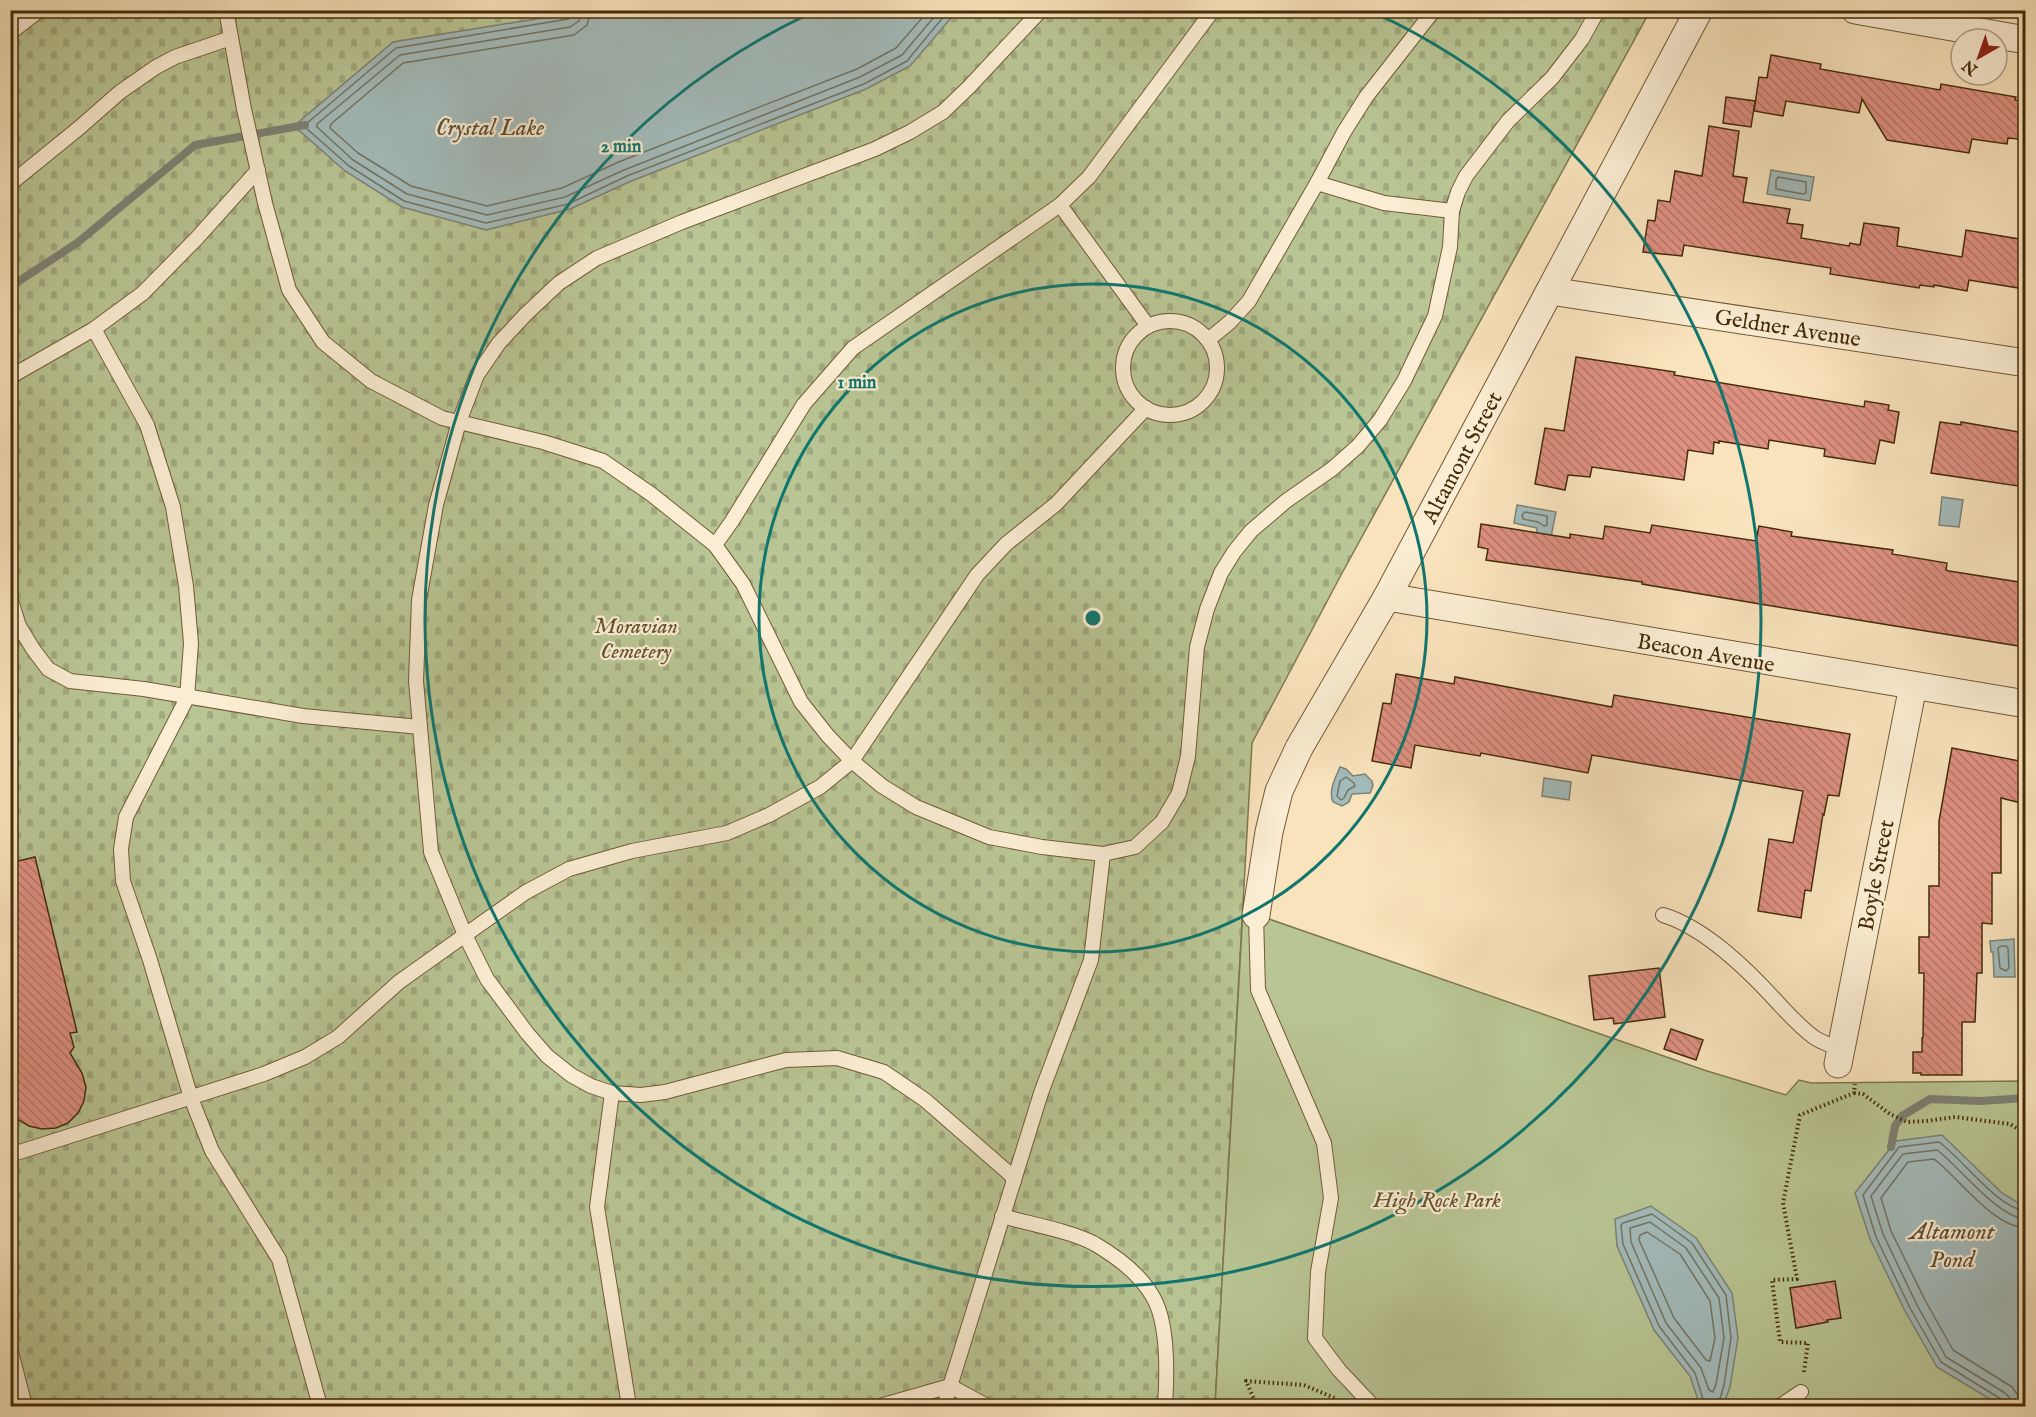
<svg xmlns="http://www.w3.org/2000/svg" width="2036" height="1417" font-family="'IM FELL English',serif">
<defs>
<pattern id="cemetery-stones" width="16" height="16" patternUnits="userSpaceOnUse" patternTransform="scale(1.5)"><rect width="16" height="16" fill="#b9c594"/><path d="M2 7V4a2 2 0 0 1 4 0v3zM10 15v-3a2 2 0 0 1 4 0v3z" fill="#a0a97e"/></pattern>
<pattern id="building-back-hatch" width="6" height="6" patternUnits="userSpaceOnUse" patternTransform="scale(1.5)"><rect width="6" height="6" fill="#de9081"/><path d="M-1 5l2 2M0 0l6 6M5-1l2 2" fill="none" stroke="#b67668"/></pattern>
</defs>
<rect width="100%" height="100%" fill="#f9e3bc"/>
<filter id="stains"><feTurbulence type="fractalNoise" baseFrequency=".00333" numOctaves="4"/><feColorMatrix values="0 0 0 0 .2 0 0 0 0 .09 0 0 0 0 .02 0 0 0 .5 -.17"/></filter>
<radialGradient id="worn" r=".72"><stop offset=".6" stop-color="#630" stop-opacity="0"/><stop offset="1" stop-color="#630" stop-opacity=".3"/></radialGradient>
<path fill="url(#cemetery-stones)" stroke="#7e784f" stroke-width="1.5" d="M10 11H1650L1341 575 1252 743 1215 1406H11Z"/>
<path fill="#b9c594" stroke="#7e784f" stroke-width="1.5" d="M1243 910 1704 1070 1786 1095 1799 1080 1811 1083 2025 1081V1406H1215Z"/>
<g fill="#a3bbbb" stroke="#7d8274" stroke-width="1.5">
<path d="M585 11V10L957 11 910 66 866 89 629 182 570 209 486 230 402 207 345 171 294 126 393 42Z"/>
<path d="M1771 170 1814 177 1810 201 1767 194Z"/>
<path d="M1942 497 1963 500 1959 527 1939 525Z"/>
<path d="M1517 505 1556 512 1551 537 1536 535 1537 528 1514 523Z"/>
<path d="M1340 767 1346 769 1353 776 1365 774 1372 781 1373 786 1370 793 1352 794 1349 802 1342 806 1333 802C1328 790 1336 777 1340 767Z"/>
<path d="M1544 778 1571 782 1569 800 1542 796Z"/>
<path d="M2014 939 2015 977H1994L1993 952H1991L1990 941Z"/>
<path d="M1942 1135 2002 1193 2025 1207V1406H2001L1937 1367 1905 1311 1870 1239 1855 1193 1896 1141Z"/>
<path d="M1651 1206 1696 1238 1732 1293 1738 1338 1730 1387 1723 1406H1700L1690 1376 1654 1330 1617 1246 1615 1219Z"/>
</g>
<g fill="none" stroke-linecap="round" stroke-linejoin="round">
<g stroke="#747462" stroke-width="1.5">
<path d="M574 10 573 16 568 19 396 48 306 124 305 127 349 166 404 201 486 223 568 204 627 176 864 84 907 61 949 10"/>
<path d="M582 10 579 21 570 27 400 55 317 124V127L353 160 407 194 487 215 565 197 624 170 860 77 902 55 940 10"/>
<path d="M591 10 587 25 574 35 403 63 331 124 330 128 358 153 411 186 487 206 562 188 621 161 857 69 896 48 929 10"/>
<path d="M1778 177 1806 182V193L1803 194 1776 189V180Z"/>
<path d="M1525 512 1547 516V525L1544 526 1538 522 1523 519 1522 515Z"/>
<path d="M1346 777 1354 783 1355 786 1348 790 1344 798 1341 800 1337 796 1340 781Z"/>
<path d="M2001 946H2006L2008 948 2009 968 2006 971 2000 968 1998 948Z"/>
<path d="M1650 1222 1686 1248 1719 1298 1724 1338 1716 1384 1713 1392 1709 1390 1701 1368 1666 1323 1631 1242 1630 1228Z"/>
<path d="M1647 1232 1680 1254 1710 1301 1715 1338 1710 1361 1706 1360 1674 1318 1639 1240 1640 1235Z"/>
<path d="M1705 1406 1695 1373 1659 1326 1623 1244 1621 1225 1623 1223 1652 1214 1692 1243 1726 1295 1731 1338 1724 1385 1718 1406"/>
<path d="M2004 1406 2001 1399 1941 1362 1910 1308 1876 1237 1863 1195 1899 1147 1939 1142C1963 1159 1997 1208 2026 1211"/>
<path d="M2011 1406 2010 1398 2005 1393 1946 1357 1917 1305 1883 1234 1871 1196 1903 1154 1937 1150C1960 1167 1997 1217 2026 1219"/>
<path d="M2020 1406 2019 1397 2012 1387 1953 1350 1925 1300 1891 1231 1881 1198 1908 1162 1934 1159C1959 1178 1993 1227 2026 1228"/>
</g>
<g stroke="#7d8274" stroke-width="8">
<path d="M10 287 77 243 195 145 305 125"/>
<path d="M1891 1147 1895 1126 1902 1116 1930 1099 1980 1101 2026 1098"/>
</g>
</g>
<g fill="url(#building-back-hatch)" stroke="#442c0a" stroke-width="1.5">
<path d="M1771 55 1821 64 1820 69 1940 90 1941 84 2016 97 2015 100 2025 102 2019 139 2008 138 2007 144 1972 139 1969 153 1887 140 1862 99 1859 113 1786 101 1783 116 1754 111 1759 77 1767 78Z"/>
<path d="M1726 97 1755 101 1751 127 1723 123Z"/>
<path d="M1709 126 1739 131 1733 176 1747 178 1743 202 1790 209 1787 223 1803 225 1801 238 1849 246 1850 243 1860 245 1864 223 1899 228 1897 246 1962 257 1966 230 2025 240V289L1969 280 1967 291 1934 285V287L1920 285 1919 288 1830 274 1831 268 1684 245 1682 256 1643 252 1648 220 1655 221 1658 200 1670 202 1675 171 1702 176Z"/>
<path d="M1576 357 1675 372 1674 375 1864 407 1865 401 1889 405 1888 410 1899 412 1894 443 1880 440 1875 464 1824 456 1825 449 1769 440 1768 449 1719 441V443L1714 442 1713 454 1688 450 1684 480 1592 467 1590 477 1568 475 1565 490 1535 484 1545 428 1564 431Z"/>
<path d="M1940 422 1961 425V422L2025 433 2018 486 1931 473Z"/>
<path d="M1481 524 1570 538V534L1603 539 1605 526 1650 533 1652 525 1756 541 1759 526 1792 532 1791 536 1893 550 1892 554 1947 563 1946 570 1949 571 2025 583V647L1766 605 1642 584V582L1486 560 1488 549 1478 547Z"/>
<path d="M1396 674 1454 684 1455 677 1612 707 1614 695 1850 734 1839 796 1828 795 1824 815 1823 814 1811 891 1805 890 1801 918 1758 911 1769 839 1793 843 1803 791 1592 755 1588 773 1481 753 1480 756 1415 745 1411 768 1372 761 1383 703 1391 704Z"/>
<path d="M1952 748 2025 762V804L2001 798V873H1992V924L1982 923V973H1977L1975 1022H1962V1075H1921V1073H1913V1052H1922V1038H1923L1924 973H1919V937H1929V886H1939V821Z"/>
<path d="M35 857 77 1032 70 1033 74 1047 70 1053 82 1073 86 1087 84 1101 78 1113 68 1123 56 1128 42 1129 29 1126 17 1119 10 1110V863Z"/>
<path d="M1659 968 1665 1017 1614 1024 1613 1018 1594 1020 1589 976Z"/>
<path d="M1671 1029 1703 1040 1696 1060 1664 1049Z"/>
<path d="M1835 1281 1841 1318 1827 1320 1828 1322 1796 1328 1790 1288Z"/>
</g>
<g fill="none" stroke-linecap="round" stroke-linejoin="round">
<g stroke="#715a36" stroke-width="16">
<g id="lane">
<path d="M226 10 244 109 265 203 289 290 323 342 371 381 442 418 543 442 603 461 651 494 715 545 743 584 801 702 828 736 852 761 882 786 916 807 989 837 1042 847 1103 854 1135 847 1162 822 1179 793 1188 756 1197 647 1207 609 1221 573 1234 552 1251 531 1286 501 1332 469 1358 446 1380 420 1404 381 1435 316 1450 247 1452 211 1458 192 1466 176 1508 121 1552 78 1582 39 1598 10"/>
<path d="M10 33 40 10"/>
<path d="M1317 183 1384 203 1452 211"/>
<path d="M10 184 79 128 120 92 156 67 175 57 231 38"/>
<path d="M1060 205 1148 326"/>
<circle cx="1170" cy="368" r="47"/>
<path d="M94 329 147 425 173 507 186 586 191 643 187 698 126 817 121 849 123 881 150 960 191 1098 212 1151 279 1259 320 1406"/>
<path d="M1208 340 1230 322 1249 301 1317 183 1344 132 1366 97 1434 10"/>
<path d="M10 377 94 329 143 293 197 238 258 170"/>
<path d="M715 545 732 521 804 404 853 348 1060 205 1089 177 1213 10"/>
<path d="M10 597 19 626 33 649 48 669 70 681 144 689 303 716 420 727"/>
<path d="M1256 915 1258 990 1324 1143 1331 1198 1318 1272 1315 1338 1339 1370 1373 1406"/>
<path d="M1663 915C1706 928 1749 971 1779 1004 1791 1017 1801 1028 1815 1038 1823 1043 1832 1046 1841 1049"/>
<path d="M612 1093 597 1207 629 1406"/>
<path d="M10 1155 264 1074 305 1057 338 1037 399 982 465 935 526 892 569 869 632 851 727 833 769 815 820 787 852 761 977 575 1006 544 1056 504 1146 408"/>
<path d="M1014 1181 1011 1175 925 1100 884 1072 837 1058 786 1060 665 1092 641 1095 612 1093 591 1086 571 1075 547 1056 527 1033 487 979 465 935 431 852 416 681 419 600 436 505 459 422 477 375 499 343 526 314 559 283 597 258 682 222 875 149 910 132 943 112 969 87 1041 10"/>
<path d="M1002 1216C1030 1224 1071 1231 1095 1244 1117 1257 1141 1275 1153 1297 1169 1324 1167 1376 1165 1406"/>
<path d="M10 1348 25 1406"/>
<path d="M880 1406 950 1386 987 1406"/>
<path d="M944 1406 1041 1093 1091 960 1103 854"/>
<path d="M1780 1406 1801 1392"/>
</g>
</g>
<g stroke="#715a36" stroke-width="29">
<g id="street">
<path d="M1855 10 2026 40"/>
<path d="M1550 291 2026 363"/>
<path d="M1387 597 2026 704"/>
<path d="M1256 915 1269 832 1279 791 1299 748 1387 597 1699 10"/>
<path d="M1838 1064 1913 686"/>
</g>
</g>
<g stroke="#442c0a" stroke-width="4" stroke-dasharray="1.5 3" stroke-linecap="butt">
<path d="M1854 1093 1863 1094 1890 1114 1907 1122 1926 1121 1955 1117 2010 1124 2026 1134"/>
<path d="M1804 1372 1808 1343 1780 1342 1772 1280 1797 1279 1783 1203 1800 1115 1854 1093 1855 1084"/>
<path d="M1257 1406 1246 1381 1304 1385 1337 1399"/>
</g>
<use href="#lane" stroke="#fbedd3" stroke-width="14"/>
<use href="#street" stroke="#fbedd3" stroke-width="27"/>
</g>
<g fill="none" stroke="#0f766e" stroke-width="3">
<circle cx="1093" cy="618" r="334"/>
<path d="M1375 13A668 668 0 1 1 811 13"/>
</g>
<g text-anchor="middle" stroke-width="4.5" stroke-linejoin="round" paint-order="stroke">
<g font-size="22" fill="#442c0a" stroke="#fbedd3">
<text transform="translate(1788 327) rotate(9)" y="8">Geldner Avenue</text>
<text transform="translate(1461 457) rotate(-62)" y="8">Altamont Street</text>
<text transform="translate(1706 652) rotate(10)" y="8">Beacon Avenue</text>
<text transform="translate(1875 875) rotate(-79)" y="8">Boyle Street</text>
</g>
<g font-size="22" font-style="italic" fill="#61522c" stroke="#fbedd3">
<text x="636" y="633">Moravian<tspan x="636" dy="25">Cemetery</tspan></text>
<text x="1437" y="1207">High Rock Park</text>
</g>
<g font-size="24" font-style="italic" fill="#5c5036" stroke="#fbedd3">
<text x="490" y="135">Crystal Lake</text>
<text x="1952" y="1239">Altamont<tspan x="1952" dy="28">Pond</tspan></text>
</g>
</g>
<circle cx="1093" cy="618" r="9" fill="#0f766e" stroke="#fbedd3" stroke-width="3"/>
<g font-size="18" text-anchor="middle" font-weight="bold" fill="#0f766e" stroke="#fbedd3" stroke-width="4.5" stroke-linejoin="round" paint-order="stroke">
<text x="621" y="152">2 min</text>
<text x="857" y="388">1 min</text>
</g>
<rect width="2036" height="1417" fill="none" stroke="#f9e3bc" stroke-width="36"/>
<rect x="12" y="12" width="2012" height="1393" fill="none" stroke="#442c0a" stroke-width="3"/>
<rect x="18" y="18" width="2000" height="1381" fill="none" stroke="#442c0a" stroke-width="1.5"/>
<g transform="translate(1979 57) rotate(220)"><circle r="28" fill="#fbedd3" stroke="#b2a083" stroke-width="1.5"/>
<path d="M0-4.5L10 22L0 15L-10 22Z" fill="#8f2418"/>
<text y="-9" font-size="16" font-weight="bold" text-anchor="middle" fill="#442c0a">N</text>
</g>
<rect width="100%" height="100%" filter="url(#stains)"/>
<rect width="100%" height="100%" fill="url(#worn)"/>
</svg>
